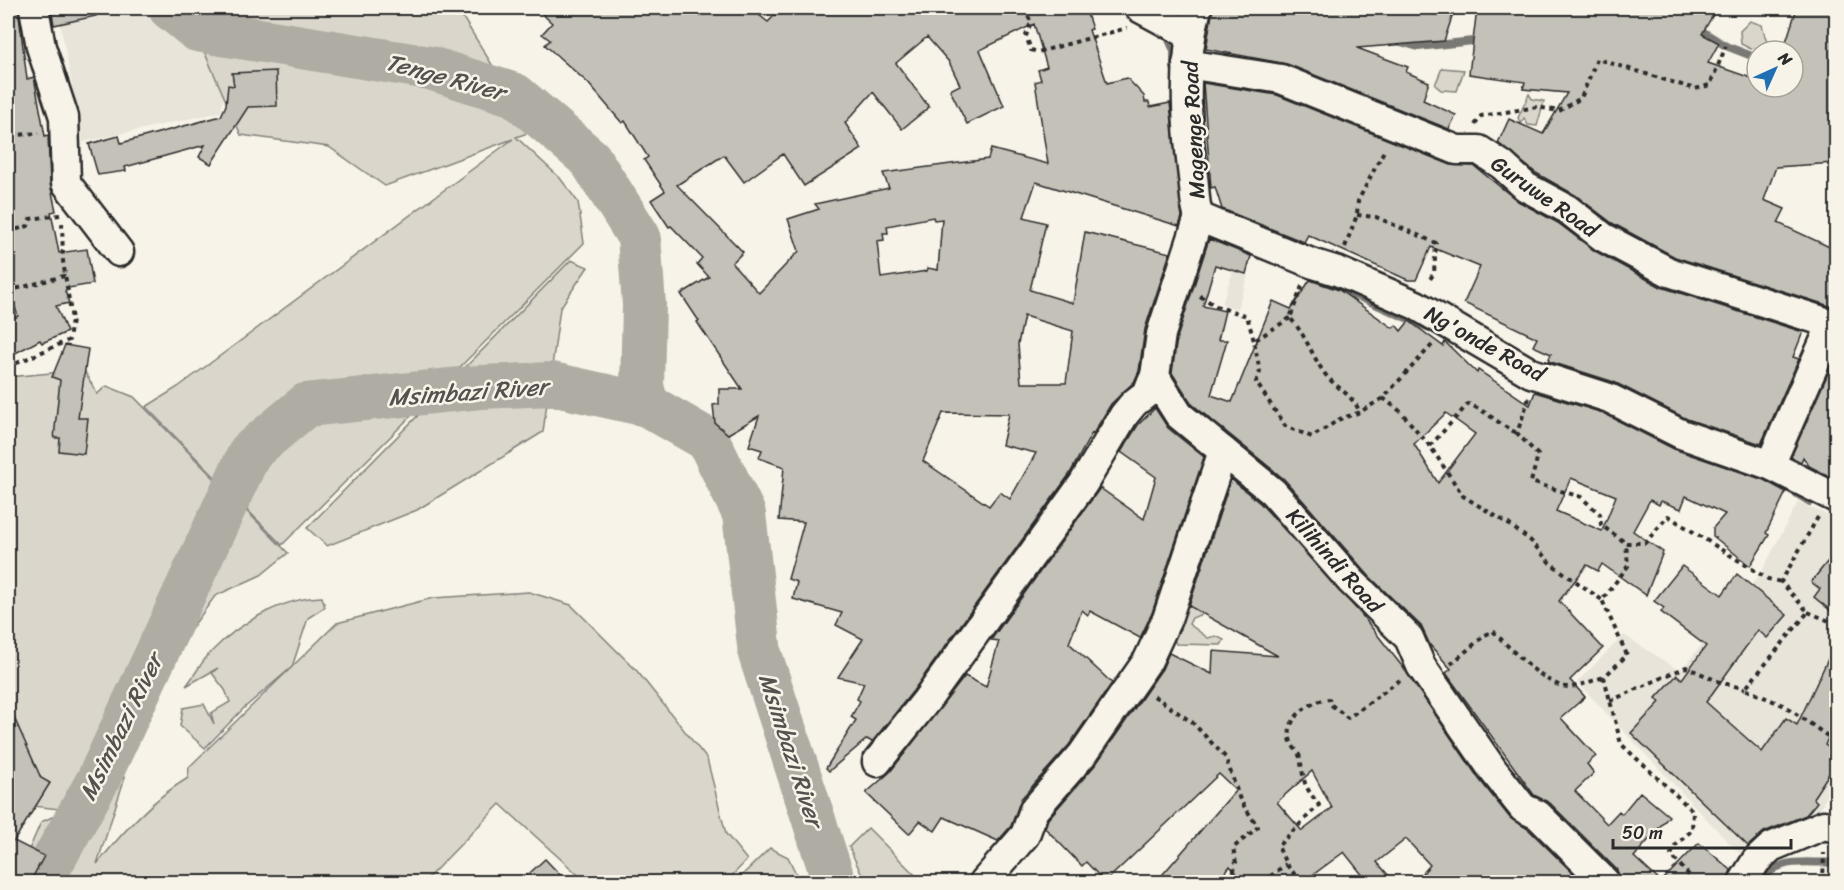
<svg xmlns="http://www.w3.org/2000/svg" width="1844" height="890" font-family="Sriracha,sans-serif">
<rect width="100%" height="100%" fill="#f7f3e8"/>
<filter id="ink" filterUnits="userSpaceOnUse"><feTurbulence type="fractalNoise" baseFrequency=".0167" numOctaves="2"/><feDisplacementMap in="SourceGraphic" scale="12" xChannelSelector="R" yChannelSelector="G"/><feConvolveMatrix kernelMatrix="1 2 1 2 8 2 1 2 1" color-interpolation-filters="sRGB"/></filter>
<g filter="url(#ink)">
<g fill="#e8e4da">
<path d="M57 8H158L230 59 221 112 83 142Z"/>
<path d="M1233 271 1248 276 1237 309 1222 304Z"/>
<path d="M1798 502 1836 519V776L1808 835 1756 871 1577 682 1624 635 1680 671 1761 573Z"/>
</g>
<g fill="#dad6cc" stroke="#82807c" stroke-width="1.5">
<path d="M185 8H457L533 131 516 137 560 178 578 202 584 243 282 545 146 407 178 387 513 139 385 186 329 147 241 135Z"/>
<path d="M1750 21 1762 25 1768 46 1751 49 1741 44 1740 31Z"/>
<path d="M1442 68 1464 70 1457 91 1441 90 1435 85Z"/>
<path d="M1529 94 1532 99 1544 101 1537 126 1528 125 1524 118 1521 124 1518 118Z"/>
<path d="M571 260 588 267 560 308 543 432 417 510 327 546 307 528Z"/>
<path d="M84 370 97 394 107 386 134 397 288 553 261 575 215 596 178 647 117 722 111 720 103 732 94 779 59 809 25 805 8 772V377Z"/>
<path d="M1185 591 1195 593 1207 612 1192 618 1189 624 1208 638 1216 636 1224 640 1221 645 1176 644 1169 627Z"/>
<path d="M529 592 571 605 637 671 707 759 726 834 747 860 726 882H586L500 804 424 882H15L41 822 87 801 125 777 97 864C123 832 152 799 188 778L189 767 337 623 433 598Z"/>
<path d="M322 597 325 607 308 618 292 667 244 708 205 748 180 726 183 708 204 704 214 724 211 713 230 702 225 690 212 673 218 668 186 686C195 675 201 662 211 652 239 623 282 598 322 597Z"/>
<path d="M868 828 922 882H865L849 847Z"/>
<path d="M770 848 788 857 800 882H735Z"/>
</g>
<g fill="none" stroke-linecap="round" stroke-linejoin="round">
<g stroke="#7a7874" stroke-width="8">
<path d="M1697 28 1726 46 1757 58"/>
<path d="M1166 33 1174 51V68"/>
<path d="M1401 42 1418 47 1482 40"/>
<path d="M1215 241 1239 248"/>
<path d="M1314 277 1427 327"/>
<path d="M1258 463 1272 472 1279 482"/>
<path d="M1789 489 1810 502"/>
<path d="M1835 514 1836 515"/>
<path d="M1555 856 1585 882"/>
<path d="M1762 882C1778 854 1809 865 1836 862"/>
</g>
<g stroke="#afaca4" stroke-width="44">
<path d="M170 8 197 30 430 68 515 95 590 159 639 237 644 305 642 386 647 405"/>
<path d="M41 882 98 780 250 452 306 405 480 387 552 384 647 405 708 440 744 514 760 654 834 882"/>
</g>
</g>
<g fill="#c4c1b9" stroke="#2b2b2b" stroke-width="1.5" fill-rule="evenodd">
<path d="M8 8H18L27 79 34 77 45 136 48 135 50 183 56 211 51 212 59 253 87 249 93 284 68 288 69 290 65 291 69 303 56 306 67 332 42 343 40 340 8 357V321L18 316 8 286Z"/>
<path d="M51 8H95L96 16 54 25Z"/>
<path d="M536 8H750L768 22 782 8H1085L1092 29 1089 30 1107 83 1127 78 1144 96 1145 102H1149L1150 107 1170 103 1182 217 1179 226 1036 182 1024 217 1046 223 1030 290 1073 303 1085 232 1170 253 1145 329 1139 371 1134 382 1111 404 1093 434 1092 433 1069 475 913 691 872 742 867 739 829 771 826 768 856 720 851 717 860 701 857 699 864 683 838 677 863 639 836 625 842 613 793 599 797 582 788 579 804 522 779 520 784 467 759 458 762 450 749 446 759 416 728 434 715 423 713 405 719 404V389H742L697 322 699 321 681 294 709 277 697 264 702 258 671 226 669 227 651 200 665 191 644 160 648 157 625 121 622 123 588 83 545 45 550 40 542 34 552 23ZM1034 24 1047 67 1038 70 1041 80 1035 82 1048 164 991 149 988 159 883 173 889 188 815 204 819 209 788 219 799 251 759 293 732 263 743 252 677 185 724 155 744 182 783 154 804 186 862 149 845 123 873 92 902 129 929 107 896 63 927 37 949 62 960 85 950 90 967 124 1004 106 980 50ZM933 217 934 220 942 219 938 270 928 268 927 271 881 278 877 241 884 240 883 233H888L887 226ZM1024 316 1073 331 1066 383H1021L1018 344ZM943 413 1009 414 1002 445 1036 453 1010 499 1000 492 989 506 923 461Z"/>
<path d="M1213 8H1394L1407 12 1455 8 1444 41 1357 48 1408 67 1406 72 1429 82 1423 100 1456 115 1449 129 1287 64 1206 49Z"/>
<path d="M1477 8H1717L1702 34 1719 43 1708 63 1757 80V87H1793V51H1783L1797 8H1836V84L1834 83 1833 132H1836V157H1833L1834 163 1776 167 1764 200 1785 209 1778 223 1836 250V308L1675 257 1612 223 1575 195 1536 173 1498 143 1509 119 1543 134 1567 93 1523 89 1525 82 1469 74Z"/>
<path d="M276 71 277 106 248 107 211 164 199 157 205 145 125 167 126 171 98 175 89 144 119 136 121 143 221 116 226 105 228 85 234 86 232 73Z"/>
<path d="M1203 83 1277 95 1451 165 1474 166 1518 201 1558 223 1595 251 1661 287 1803 332 1793 357 1799 359 1761 444 1687 419 1614 382 1548 361 1551 354 1533 346 1537 338 1464 303 1480 267 1431 247 1416 280H1408L1308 235 1304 242 1222 209 1215 187 1211 188Z"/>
<path d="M1209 239 1251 256 1246 274 1215 265 1203 306 1225 311 1218 340H1227L1211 395 1232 402 1273 301 1291 309 1310 280 1339 290 1393 328 1396 325 1401 331 1409 321 1443 346 1445 342 1477 373 1478 370 1530 405 1535 392 1603 413 1674 449 1764 480 1786 492 1766 533 1769 535 1750 566 1713 536V528L1725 514 1686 496 1681 509 1661 501 1659 505 1650 500 1633 531 1663 552 1646 595 1602 564 1598 571 1587 565 1559 601 1603 648 1570 680 1585 697 1561 718 1596 756 1587 764 1594 773 1575 791 1607 824 1619 811 1622 814 1640 792 1669 816 1634 857 1661 882H1621L1617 870 1550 803 1534 795 1446 673 1451 669 1430 645 1421 626 1370 577 1284 479 1192 404 1172 373 1177 338ZM1446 413 1475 434 1438 483 1414 444ZM1571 478 1616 496 1602 531 1556 511Z"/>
<path d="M65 345 88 349 78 418H88L84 454 59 451 60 438H54L60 380 52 377Z"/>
<path d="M1829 371 1836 373V480L1809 466 1803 457 1801 462 1791 457Z"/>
<path d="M1155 408 1168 428 1204 457 1152 613 1140 638 1090 611 1088 615 1082 610 1069 643 1112 683 1069 745 1021 799 1011 826 998 841 944 817 935 831 920 821 909 834 866 793 890 772 965 676 986 687 999 641 991 640 1100 488 1144 519 1156 477 1121 452 1138 425Z"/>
<path d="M1231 479 1261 504 1361 614 1405 670 1479 779 1510 818 1528 829 1582 882H1415L1430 865 1406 839 1377 862 1394 882H1368L1344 852 1303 882H1243L1230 866 1218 882H1156L1236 790 1219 774 1105 882 1086 862 1082 866 1045 828 1048 819 1096 764 1162 669 1169 653 1212 674 1213 651 1278 656 1189 606ZM1312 771 1332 808 1302 831 1277 802Z"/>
<path d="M1836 551V615L1814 597 1820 589 1811 582Z"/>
<path d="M1682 566 1722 595 1737 574 1787 615 1767 638 1758 630 1706 702 1762 752 1786 718 1797 725 1836 642V720L1825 745 1836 753V763L1813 798 1817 802 1806 815 1764 832 1748 846 1631 733 1660 702 1656 698 1677 675 1682 679 1706 646 1661 612 1664 608 1654 601Z"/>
<path d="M8 704 41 778 50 783 14 841 44 856 30 882H8Z"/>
<path d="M1699 843 1731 870 1727 882H1661Z"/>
<path d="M545 859 567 882H520Z"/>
</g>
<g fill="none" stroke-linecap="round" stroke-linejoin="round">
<g stroke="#2b2b2b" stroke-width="33">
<g id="minor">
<path d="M34 8 41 47 64 117 66 183 119 252"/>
<path d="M1140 8 1190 35"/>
<path d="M1197 8C1182 63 1186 120 1193 177 1195 190 1194 205 1199 217"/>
<path d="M1187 64 1281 79 1457 150H1479L1502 165 1526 187 1567 209 1603 237 1669 272 1832 324 1770 465"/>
<path d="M1199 217 1161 334 1155 376 1162 388 1179 415 1273 492 1351 581 1409 638 1421 666 1493 770 1523 808 1538 815 1605 882"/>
<path d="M1199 217 1311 263 1337 271 1416 305 1531 373 1609 398 1681 434 1770 465 1836 498"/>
<path d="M877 762 926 701 1083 484 1124 415 1134 403 1147 393 1155 376"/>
<path d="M984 882 1025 835 1034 810 1082 755 1148 660 1167 619 1223 451"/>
<path d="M1743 882 1756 861 1771 847 1824 825 1836 828"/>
</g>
</g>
<g stroke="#2b2b2b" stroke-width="4" stroke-dasharray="4.5 4.5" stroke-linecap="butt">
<path d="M1024 8 1031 22 1026 36 1031 50 1038 52 1127 28"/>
<path d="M8 124 17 135 39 133"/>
<path d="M1475 125 1481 116 1537 107 1559 111 1581 98 1597 59 1695 89 1710 85 1726 46"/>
<path d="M8 137 17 135"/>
<path d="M1357 215 1376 217 1436 243 1434 273 1428 282"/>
<path d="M8 232 28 226 30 219 60 215"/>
<path d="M1345 247 1357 215 1358 201 1385 149"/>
<path d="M1302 286 1290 318C1306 335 1312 356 1325 374 1336 388 1351 393 1360 412"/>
<path d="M8 291 64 276 66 279"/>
<path d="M1200 296 1216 306 1247 316 1254 341"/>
<path d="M1290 318 1254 341 1260 372 1256 382 1285 426 1312 437 1340 419 1360 412 1383 398"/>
<path d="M1432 345 1383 398 1400 411 1430 446 1463 496 1507 523 1531 541 1550 563 1602 600"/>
<path d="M8 367 69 340 72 320 63 261 62 222"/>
<path d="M1529 398 1517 433 1538 455 1531 482 1581 497 1600 514 1601 525 1626 543"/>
<path d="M1430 446 1468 404C1486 410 1499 425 1517 433"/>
<path d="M1818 517 1781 582 1808 612 1745 689 1785 706 1836 742"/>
<path d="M1808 612 1834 623 1836 618"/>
<path d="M1451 664 1485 635 1493 631C1509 647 1548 690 1572 687 1583 685 1594 680 1604 677"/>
<path d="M1154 696 1193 723 1226 758 1240 800 1258 827 1233 848 1236 863 1232 877 1236 882"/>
<path d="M1610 701 1686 667 1720 682 1745 689"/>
<path d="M1831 802 1836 786"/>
<path d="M1263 882 1286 864"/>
<path d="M1301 882 1286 864 1278 846 1319 805C1302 783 1305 784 1300 758 1299 752 1293 748 1291 742 1283 719 1310 701 1329 699L1330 704 1348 718 1400 680"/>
<path d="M1695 882 1671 855 1675 846 1692 830 1693 811 1621 744 1604 677 1627 655 1602 600 1628 566 1626 543H1645L1668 516 1768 579 1781 582"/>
<path d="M1823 882 1824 853"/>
</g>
<use href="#minor" stroke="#f7f3e8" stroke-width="28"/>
</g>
</g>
<g text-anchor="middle" stroke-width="5" stroke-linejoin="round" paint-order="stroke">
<g font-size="22" fill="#2b2b2b" stroke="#f7f3e8">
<text transform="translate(1193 130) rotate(-93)" y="8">Magenge Road</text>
<text transform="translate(1545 196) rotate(35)" y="8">Guruwe Road</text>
<text transform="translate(1485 343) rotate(29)" y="8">Ng'onde Road</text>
<text transform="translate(1335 560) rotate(48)" y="8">Kilihindi Road</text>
</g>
<g font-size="24" font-style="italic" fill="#53524f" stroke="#f7f3e8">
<text transform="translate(445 77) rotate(15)" y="8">Tenge River</text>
<text transform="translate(468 392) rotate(-4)" y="8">Msimbazi River</text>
<text transform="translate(121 727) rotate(-64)" y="8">Msimbazi River</text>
<text transform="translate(791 750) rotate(72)" y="8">Msimbazi River</text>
</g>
</g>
<rect width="1844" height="890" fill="none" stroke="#f7f3e8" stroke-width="30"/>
<rect x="15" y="15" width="1814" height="860" fill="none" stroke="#2b2b2b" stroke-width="2" filter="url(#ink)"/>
<g transform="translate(1775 69) rotate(45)"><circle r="28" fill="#f7f3e8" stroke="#a5a39c" stroke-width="1.5"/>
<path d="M0-4.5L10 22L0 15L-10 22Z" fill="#1f6fb2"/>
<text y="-9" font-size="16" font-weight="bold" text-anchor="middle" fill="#2b2b2b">N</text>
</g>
<path d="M1613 839v9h178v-9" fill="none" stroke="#2b2b2b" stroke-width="3"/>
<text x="1622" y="839" font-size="18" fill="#2b2b2b" stroke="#f7f3e8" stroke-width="4.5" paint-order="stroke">50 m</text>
</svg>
